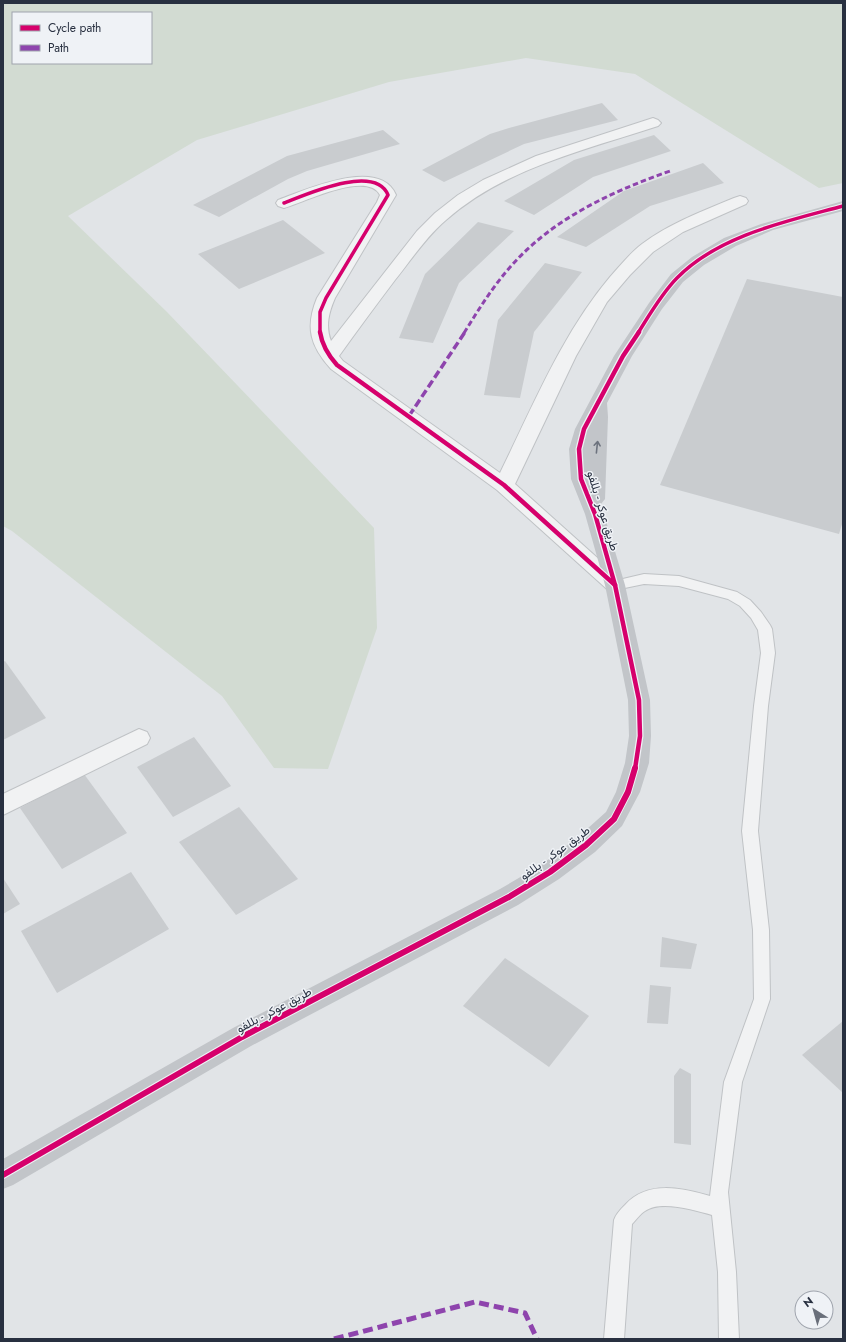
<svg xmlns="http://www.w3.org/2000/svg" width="846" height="1342" font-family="Jost,Vazirmatn,sans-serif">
<rect width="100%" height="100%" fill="#e1e4e7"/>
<path fill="#d2dbd2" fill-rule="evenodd" d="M3 3H843V183L819 188 635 74 526 58 389 82 197 140 68 216 167 312 374 528 377 628 328 769 274 768 222 696 12 531 3 526ZM13 13H151V63H13Z"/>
<g fill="#c9cccf">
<path d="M602 103 618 120 524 144 444 182 422 170 490 134 509 128Z"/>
<path d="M383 130 400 144 307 171 288 179 219 217 193 205 287 156Z"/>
<path d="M654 135 671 151 593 177 534 215 504 201 574 160Z"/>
<path d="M703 163 724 183 650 206 586 247 557 237 624 191Z"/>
<path d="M283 220 325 253 239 289 198 254Z"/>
<path d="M478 222 514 231 459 283 433 343 399 338 425 274Z"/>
<path d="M545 263 582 272 534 332 520 398 484 395 498 320Z"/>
<path d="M747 279 843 297V521L839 534 660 485Z"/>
<path d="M5 661 46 718 3 740V662Z"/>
<path d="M194 737 231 786 173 817 137 767Z"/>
<path d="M84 774 127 833 62 869 20 808Z"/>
<path d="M239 807 298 879 236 915 179 842Z"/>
<path d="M131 872 169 929 57 993 21 931Z"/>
<path d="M3 878 20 904 3 914Z"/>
<path d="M662 937 697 944 691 969 660 967Z"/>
<path d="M505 958 589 1016 549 1067 463 1006Z"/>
<path d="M650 985 671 987 668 1024 647 1023Z"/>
<path d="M843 1021V1093L802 1055Z"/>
<path d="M680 1068 691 1074V1145L674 1143V1076Z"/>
</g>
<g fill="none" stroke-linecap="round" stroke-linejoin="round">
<g stroke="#bfc2c5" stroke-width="2">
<path id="lane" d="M644 574 679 576 737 592 750 600 761 612 770 625 772 629 775 653 768 706 758 831 769 930 770 999 742 1082 728 1192 736 1272 739 1339H719L718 1272 712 1215C694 1210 661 1200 645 1211 640 1214 636 1220 632 1224L624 1339H604L614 1220C616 1214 620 1210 625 1205 647 1180 682 1188 710 1196L724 1082 754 999 753 930 742 831 754 706 761 653 758 630 751 618 740 606 728 599 679 586 644 584 615 590 610 588 608 585 610 582Z"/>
</g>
<g stroke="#bfc2c5" stroke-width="2">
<g id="street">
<path d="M653 118 658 120 661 123 658 126C585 150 505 168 446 220 426 237 411 260 395 280 376 305 357 331 339 356L343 361 500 473C533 406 562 334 610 277 620 266 630 253 642 244 670 223 703 211 734 198L740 196 746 198 748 201 746 204 683 232 653 252 630 275 607 302 576 356 515 484 622 580 625 585 622 590 615 592 608 590 497 490 331 369C310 346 305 327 317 298L377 202 380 195C367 170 303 203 284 208L278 206 276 203 278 200C305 190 380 156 396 195L335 298C329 312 325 326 331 341L417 231 435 213 458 195 483 180 536 156Z"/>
<path d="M139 729 147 732 150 738 147 744 3 815V794Z"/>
</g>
</g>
<use href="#lane" fill="#f1f2f3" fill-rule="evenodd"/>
<use href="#street" fill="#f1f2f3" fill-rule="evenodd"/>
<path fill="#c2c5c9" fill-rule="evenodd" d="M843 201V211L773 230 736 246 704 265 683 282 662 309 632 356 607 403 608 417 605 499 601 504 625 585 650 700 651 736 649 763 640 792 622 826 595 852 559 879 518 905 251 1046 13 1185 3 1189V1159L233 1028 500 889 541 865 577 838 606 812 616 792 625 763 629 736 628 700 605 585 585 514 571 479 569 449 575 429 614 356 649 303 671 274 692 257 724 238 761 224Z"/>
<path stroke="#8e44ad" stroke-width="3" stroke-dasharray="5.5 3" stroke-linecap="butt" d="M464 333C479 309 493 286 512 265 554 218 611 192 670 171"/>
<path stroke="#8e44ad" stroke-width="3.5" stroke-dasharray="8 3.5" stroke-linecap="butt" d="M409 416 465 332"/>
<path stroke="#8e44ad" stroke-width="5" stroke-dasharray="10 5" stroke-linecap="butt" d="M334 1339 475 1302 525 1313 537 1339"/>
<g stroke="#eff2f6" stroke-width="5.5">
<g id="cycleway-far2">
<path d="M284 203C305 195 375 163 388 195L326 298 320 312V333"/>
<path d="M638 333C650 314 662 293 677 278 719 235 788 221 843 206"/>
</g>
</g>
<g stroke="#eff2f6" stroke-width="7">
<g id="cycleway-far1">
<path d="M320 332C322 345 328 355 337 365L504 485 615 585"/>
<path d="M635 769 640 736 639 700 615 585 595 514 581 479 579 449 584 429 623 356 639 332"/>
</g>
</g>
<g stroke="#eff2f6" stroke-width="8">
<path id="cycleway" d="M3 1175 242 1037 509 897 550 872 586 845 614 819 628 792 635 768"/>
</g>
<use href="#cycleway-far2" stroke="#d6006c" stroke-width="3.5"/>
<use href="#cycleway-far1" stroke="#d6006c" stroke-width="4.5"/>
<use href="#cycleway" stroke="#d6006c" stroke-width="6"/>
</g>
<defs><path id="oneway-shaft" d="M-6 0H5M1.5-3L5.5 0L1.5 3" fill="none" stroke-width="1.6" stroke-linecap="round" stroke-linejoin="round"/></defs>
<use stroke="#6d737e" href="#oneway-shaft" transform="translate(597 447) rotate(-84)"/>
<g text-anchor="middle" stroke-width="3" stroke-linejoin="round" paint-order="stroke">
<g font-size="12" fill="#283040" stroke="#eff2f6">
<text transform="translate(603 511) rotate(73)" y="4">طريق عوكر - بللفو</text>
<text transform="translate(555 853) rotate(-36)" y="4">طريق عوكر - بللفو</text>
<text transform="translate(274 1010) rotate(-28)" y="4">طريق عوكر - بللفو</text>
</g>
</g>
<rect width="846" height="1342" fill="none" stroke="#283040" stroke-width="8"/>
<rect x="12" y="12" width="140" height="52" fill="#eff2f6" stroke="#9fa4ad"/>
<rect x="20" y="25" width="20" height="6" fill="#d6006c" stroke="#9fa4ad"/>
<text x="48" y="32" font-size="12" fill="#283040">Cycle path</text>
<rect x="20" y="45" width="20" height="6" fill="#8e44ad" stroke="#9fa4ad"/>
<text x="48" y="52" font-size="12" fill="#283040">Path</text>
<g transform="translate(814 1310) rotate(323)"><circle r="19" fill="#eff2f6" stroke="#9fa4ad"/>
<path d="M0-3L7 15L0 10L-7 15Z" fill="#696f7a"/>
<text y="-6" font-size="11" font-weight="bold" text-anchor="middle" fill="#283040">N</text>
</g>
</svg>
